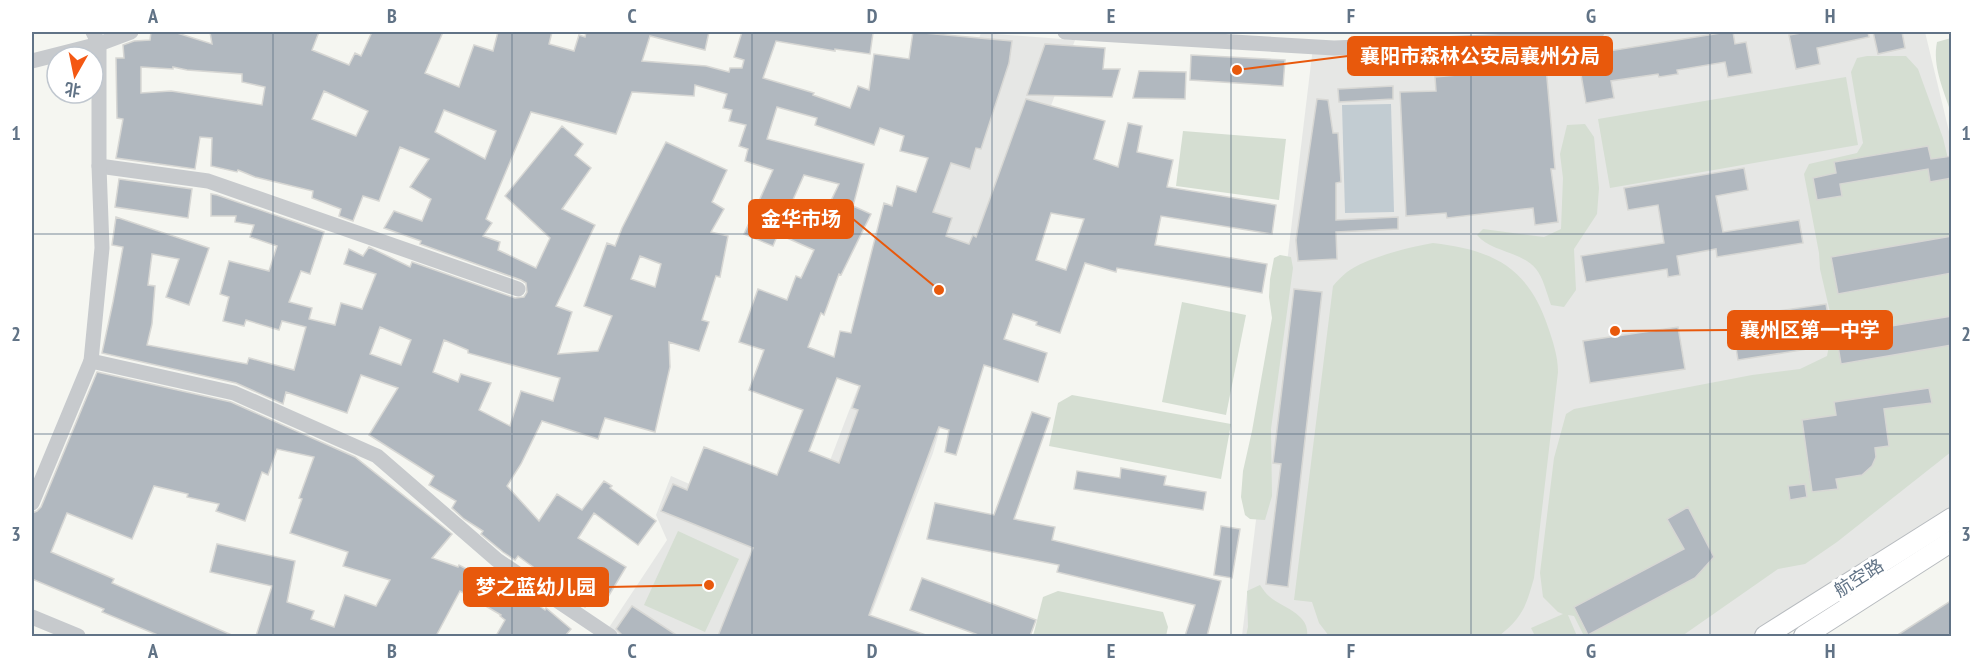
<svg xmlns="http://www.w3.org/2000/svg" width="1983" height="668" font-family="'PT Sans Narrow','Noto Sans SC',sans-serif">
<rect width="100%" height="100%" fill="#f5f6f1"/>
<g fill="#e6e7e5">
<path d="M1597 32H1925L1952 144 1951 518 1765 636H1242L1313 47Z"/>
<path d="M981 33 1075 40 967 336 933 453 863 636H763L933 191 922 187Z"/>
<path d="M671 476 800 532 760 636H618L608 629 667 540 656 515Z"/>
</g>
<g fill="#d5ded2">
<path d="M1951 38H1952L1951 113C1944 91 1932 66 1937 42Z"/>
<path d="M1867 56H1906L1918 69 1943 138 1951 171V452L1837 542 1805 564 1778 569 1682 636H1584L1574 616 1568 615 1577 636H1535L1531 628 1563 614 1558 612 1543 597 1540 573 1554 458 1566 414 1574 409 1752 375 1800 369 1827 356 1833 325 1820 269 1819 253 1804 174 1809 164 1857 153 1863 143 1851 72 1857 58Z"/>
<path d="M1846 77 1858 145 1610 188 1598 119Z"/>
<path d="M1585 124 1594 137 1599 188 1597 214 1574 249 1576 290 1564 307 1551 305C1547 294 1543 277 1536 269 1521 251 1491 252 1477 235L1483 229 1544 237 1561 229 1563 178 1560 154 1567 125Z"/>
<path d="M1183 131 1286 139 1279 200 1176 186Z"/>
<path d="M1433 243C1493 250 1528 267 1548 327 1553 342 1558 356 1558 372L1534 578C1526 606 1523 617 1499 636H1329L1319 623 1312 602 1294 600 1333 286C1337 281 1342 276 1347 272 1366 258 1409 247 1433 243Z"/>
<path d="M1280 255 1291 257 1293 268 1271 429 1272 496 1265 520 1250 519 1245 515 1241 497 1243 471 1252 431 1272 318 1269 297 1270 279 1274 258Z"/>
<path d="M1182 302 1246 315 1226 415 1162 402Z"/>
<path d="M1072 395 1231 424 1221 479 1049 446 1058 403Z"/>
<path d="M678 531 739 559 705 632 644 605Z"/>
<path d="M1260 585C1263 589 1266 594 1270 597 1283 608 1310 614 1307 636H1246L1248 627 1247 591Z"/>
<path d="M1058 591 1163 612 1168 627 1166 636H1033L1043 597Z"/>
</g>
<path fill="#c2ccd2" d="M1391 104 1394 212 1345 213 1342 105Z"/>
<g fill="#b1b8bf" stroke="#d7d7d4" stroke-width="1.5" fill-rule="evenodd">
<path d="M151 32H174L212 44 210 32H319L312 50 349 65 355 53 361 56 372 32H443L425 73 459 87 474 45 493 51 498 32H552L549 44 574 51 579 35 585 37 586 32H709L705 50 650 36 642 61 706 66 729 72 730 68H742L744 60 734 57 742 32H861L873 33 870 54 835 49V51L776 41 763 78 814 93 813 95 850 108 858 86 869 90 874 54 909 59 913 32 1012 41 1009 63 981 149 976 148 970 169 951 163 933 212 952 218 946 236 969 244 973 235 976 237 1026 99 1105 121 1094 159 1118 167 1128 123 1142 126 1137 152 1173 160 1167 187 1276 205 1272 234 1161 216 1155 245 1267 264 1262 293 1117 268 1116 272 1085 263 1060 333 1036 325 1037 322 1013 314 1004 339 1047 353 1038 382 984 365 956 455 945 452 949 430 939 427 869 615 926 635 925 636H718L753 548 661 511 673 484 687 490 704 447 777 475 803 410 749 390 764 350 739 342 758 289 787 300 796 276 801 278 814 250 778 234 773 246 744 234 773 170 745 161 748 149 739 146 746 125 729 121 732 110 723 108 727 94 695 85 694 96 632 92 616 134 531 112 486 219 492 223 483 236 500 242 498 250 536 268 550 238 505 196 562 126 583 144 575 155 591 168 562 209 595 225 556 306 572 312 558 354 598 351 612 316 584 306 607 243 615 246 622 228 666 142 727 170 712 202 724 209 711 232 728 236 720 277 716 276 702 320 709 322 699 351 669 342 670 367 655 432 605 418 598 439 542 421 521 464 507 486 539 521 557 494 582 510 604 481 612 486 610 488 656 521 638 545 594 513 578 538 626 567 608 597 596 590 585 607 558 589 559 586 518 556 515 560 503 552 481 534 483 531 464 519 452 508 456 501 429 485 434 476 369 435 398 388 361 375 347 413 286 392 283 404 236 383 102 353 113 302 123 247 112 245 116 217 209 248 189 305 166 297 179 259 152 254 148 285 155 286 152 324 147 345 247 364 249 358 294 370 306 327 282 321 279 330 246 320 244 326 223 321 229 297 220 294 229 261 269 271 277 246 250 237 254 225 235 222 236 216H211V194L217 195 324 232 310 274 301 271 289 302 312 308 309 319 335 325 341 303 362 309 376 274 344 264 349 249 363 256 369 247 410 267 412 262 515 298 524 297 527 292 526 283 521 280 420 244 421 241 384 228 394 211 422 221 431 199 410 187 429 159 400 147 379 201 363 196 353 221 339 216 341 209 312 198 313 191 255 177 238 170 237 172 211 166 212 138 200 137 195 169 116 158 123 119 117 118 116 58H124L123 45 134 41 150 40ZM141 67 173 69V67L187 70 242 74V82L265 87 262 105 171 91 141 93ZM324 91 368 111 356 136 312 119ZM777 107 817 118 815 125 874 145 880 128 904 136 900 151 928 158 916 192 897 186 892 206 884 203 851 333 840 331 834 357 808 347 821 313 824 315 839 274 841 275 871 214 853 206 864 164 767 139ZM444 110 496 131 485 159 435 132ZM804 175 839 184 824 215 792 202ZM1051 213 1084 219 1066 270 1036 260ZM640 256 661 264 655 287 631 279ZM380 327 411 340 401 365 370 354ZM444 340 468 350V353L560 378 553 401 521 391 510 426 479 410 491 383 461 374 458 382 433 372ZM837 378 860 386 852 408 858 410 839 463 809 451Z"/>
<path d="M1727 32H1733L1735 44 1746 42 1752 73 1728 77 1725 62 1677 70 1678 74 1659 77 1658 74 1611 81 1614 98 1586 103 1580 69 1592 67 1590 54Z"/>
<path d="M1807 32H1868L1869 37 1817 48 1820 64 1796 69 1789 35Z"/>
<path d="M1873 32H1902L1905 48 1878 54Z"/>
<path d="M1045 44 1105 48 1103 69H1120L1112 97 1027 95Z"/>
<path d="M1191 55 1285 60 1283 86 1190 80Z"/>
<path d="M1546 67 1555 169H1551L1558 222 1535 225 1533 208 1447 218 1446 213 1406 216 1400 92 1436 91 1435 77Z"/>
<path d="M1139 71 1186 72 1185 99 1133 98Z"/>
<path d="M1393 86V99L1339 102 1338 89Z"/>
<path d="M1317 99 1328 100 1333 133H1338L1341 182 1336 183V220L1398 217V229L1336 232 1337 259 1298 261 1296 240Z"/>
<path d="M1928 146 1931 159 1952 156V178L1930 182 1928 169 1840 184 1842 196 1817 200 1813 178 1836 173 1834 162Z"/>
<path d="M1744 168 1748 190 1716 196 1723 232 1799 220 1803 243 1717 257 1716 249 1677 256 1680 275 1668 277 1667 269 1586 282 1581 256 1664 243 1658 205 1628 210 1624 188Z"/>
<path d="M119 179 192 189 188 218 115 207Z"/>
<path d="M1952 236V273L1838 294 1831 257Z"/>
<path d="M1294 289 1322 292 1288 587 1266 584 1281 464 1273 463Z"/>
<path d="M1826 304 1833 345 1738 360 1731 318Z"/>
<path d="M1952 316V345L1841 364 1836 335Z"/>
<path d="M1678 327 1685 369 1590 383 1583 341Z"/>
<path d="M97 372 231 402 355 457 452 534 432 558 458 567 459 565 516 595 518 591 545 610 546 608 571 629 565 636H496L505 620 500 616 501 615 460 591 436 636H256L272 586 210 572 217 544 295 561 287 602 314 611 311 619 334 627 345 595 376 606 390 580 343 566 348 552 290 533 302 499 299 498 314 457 277 449 268 475 262 472 245 521 216 511 219 504 187 497 188 494 154 486 132 539 67 513 51 552 114 579 112 583 234 636H160L102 612 104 609 32 579V513L37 511 41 507Z"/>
<path d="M1929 388 1932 403 1884 409 1889 446 1875 448 1876 457 1872 466 1862 475 1836 479 1838 489 1812 492 1802 420 1836 415 1834 402Z"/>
<path d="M1032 412 1050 418 1014 519 1055 527 1052 540 1221 581 1207 636H1185L1195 605 1057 572 1059 565 927 539 935 503 994 515Z"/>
<path d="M1121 468 1166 476 1164 485 1206 492 1203 510 1074 489 1077 471 1120 478Z"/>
<path d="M1805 484 1807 497 1790 500 1788 486Z"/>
<path d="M1688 507 1714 557 1695 578 1588 635 1574 607 1684 549 1667 519Z"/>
<path d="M1221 526 1240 529 1232 578 1214 575Z"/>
<path d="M922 578 1036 620 1030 636H981L910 610Z"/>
<path d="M1952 600V633L1946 636H1896Z"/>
<path d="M632 606 678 636H623L616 629Z"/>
</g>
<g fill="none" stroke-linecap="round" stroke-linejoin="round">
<g stroke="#b7bbbf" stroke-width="22">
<g id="major">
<path d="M1765 636 1952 518"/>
<path d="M1804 636 1952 541"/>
</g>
</g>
<g stroke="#c7cacd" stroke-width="15">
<path d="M1065 32 1334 48 1538 40 1597 32"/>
<path d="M32 61 99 44 131 32"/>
<path d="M99 166 208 181 518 289"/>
<path d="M91 361 234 393 377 456 497 560 610 636"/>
<path d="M32 503 91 361 102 248 99 166V44L93 32"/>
<path d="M32 617 78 636"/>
</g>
<use href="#major" stroke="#fff" stroke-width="20"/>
</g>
<path fill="none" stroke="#617386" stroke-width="1.5" stroke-opacity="0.55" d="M273 32V636M512 32V636M752 32V636M992 32V636M1231 32V636M1471 32V636M1710 32V636M32 234H1952M32 434H1952"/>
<g text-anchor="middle" stroke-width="6" stroke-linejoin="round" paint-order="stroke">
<g font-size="18" fill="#617386" stroke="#fff">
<text transform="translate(1859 578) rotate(-32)" y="6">航空路</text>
</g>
</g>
<path fill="none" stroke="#e8590c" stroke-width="2" d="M1237 70L1348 56M939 290L853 219M1615 331L1728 330M709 585L608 587"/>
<g fill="#e8590c" stroke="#fff" stroke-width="2">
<circle cx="1237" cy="70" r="6"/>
<circle cx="939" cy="290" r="6"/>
<circle cx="1615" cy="331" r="6"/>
<circle cx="709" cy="585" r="6"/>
</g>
<g fill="#e8590c" stroke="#e8590c" stroke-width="2">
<rect x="1348" y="37" width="264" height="38" rx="6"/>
<rect x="749" y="200" width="104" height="38" rx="6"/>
<rect x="1728" y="311" width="164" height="38" rx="6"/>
<rect x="464" y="568" width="144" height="38" rx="6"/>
</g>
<g font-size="20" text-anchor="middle" font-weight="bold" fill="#fff">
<text x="1480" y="63">襄阳市森林公安局襄州分局</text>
<text x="801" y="226">金华市场</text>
<text x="1810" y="337">襄州区第一中学</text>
<text x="536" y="594">梦之蓝幼儿园</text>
</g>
<rect width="1983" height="668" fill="none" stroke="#ffffff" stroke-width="66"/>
<g transform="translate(75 75) rotate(189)"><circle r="28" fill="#ffffff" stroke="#c0c7cf" stroke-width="1.5"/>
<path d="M0-4.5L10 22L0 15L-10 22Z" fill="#f45813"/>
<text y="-9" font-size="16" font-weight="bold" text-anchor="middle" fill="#617386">北</text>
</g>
<rect x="33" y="33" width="1917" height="602" fill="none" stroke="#617386" stroke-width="2"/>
<g font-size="20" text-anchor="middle" font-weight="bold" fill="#617386">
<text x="153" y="23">A</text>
<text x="392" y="23">B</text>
<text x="632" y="23">C</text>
<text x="872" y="23">D</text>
<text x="1111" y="23">E</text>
<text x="1351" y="23">F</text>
<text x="1591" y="23">G</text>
<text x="1830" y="23">H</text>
<text x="16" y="140">1</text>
<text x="1966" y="140">1</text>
<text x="16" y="341">2</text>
<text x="1966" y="341">2</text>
<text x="16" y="541">3</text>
<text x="1966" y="541">3</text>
<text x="153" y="658">A</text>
<text x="392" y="658">B</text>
<text x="632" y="658">C</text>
<text x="872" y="658">D</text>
<text x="1111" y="658">E</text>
<text x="1351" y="658">F</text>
<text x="1591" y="658">G</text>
<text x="1830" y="658">H</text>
</g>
</svg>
